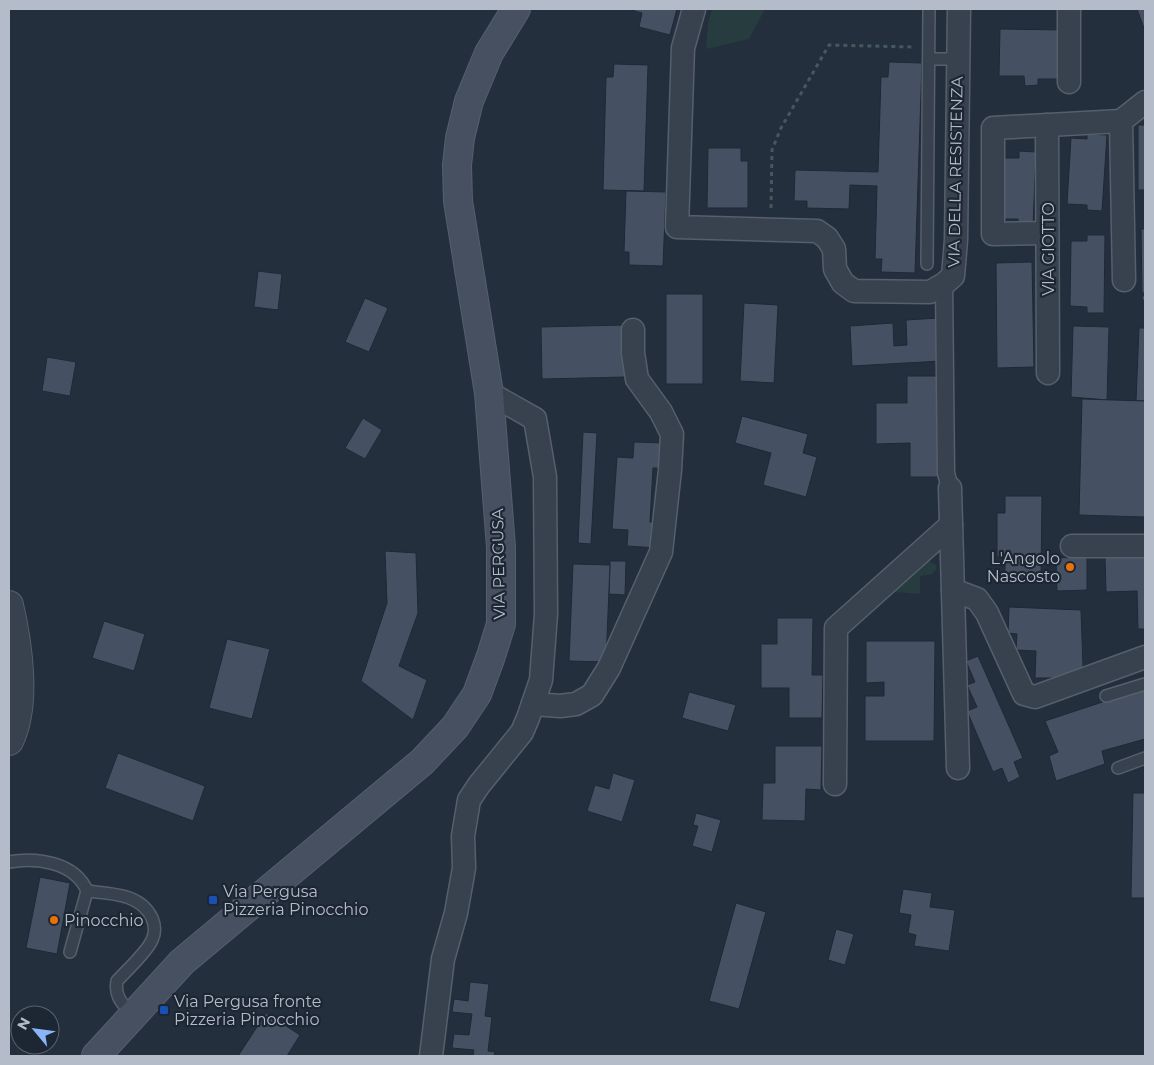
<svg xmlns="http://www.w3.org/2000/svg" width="1154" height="1065" font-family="Montserrat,sans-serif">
<rect width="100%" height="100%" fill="#242f3e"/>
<g fill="#263c3f">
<path d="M712 9H765L749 39 706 49 708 23Z"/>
<path d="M929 561 935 564 937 568 932 574 920 576V594L895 592Z"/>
</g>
<g fill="#455162" stroke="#1f2835">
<path d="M635 9H677L670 35 639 27 642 13 634 11Z"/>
<path d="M1128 9H1145V31L1137 9Z"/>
<path d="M1000 29 1061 30V79H1038V85L1025 86 1024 76H999Z"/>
<path d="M889 62 922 63 915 273 881 272 882 259H875L877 186 850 185 849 209 807 208V201H794L795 170 878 172 881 77H888Z"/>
<path d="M614 64 648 65 644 191 603 190 606 77H613Z"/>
<rect x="1138" y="125" width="7" height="65"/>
<path d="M1087 134 1107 135 1102 211 1087 210V205L1067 204 1071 138 1087 139Z"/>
<path d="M708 148H741V161H748V208H707Z"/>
<path d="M1019 151 1036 152 1033 226H1018V219H1001L1003 158H1019Z"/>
<path d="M626 191 666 192 663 266 629 265V252H624Z"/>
<path d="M1141 229H1145V293H1142Z"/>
<path d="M1087 235H1105L1104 313H1087V307L1070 306 1071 241H1087Z"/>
<path d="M1032 262 1034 367 997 368 996 263Z"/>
<path d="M258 271 282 274 278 310 254 307Z"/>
<rect x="666" y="294" width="37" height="90"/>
<path d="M365 298 388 308 369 352 345 342Z"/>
<path d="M744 303 778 305 774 383 740 381Z"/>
<path d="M939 318 941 361 852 366 850 326 893 323 894 346 907 345 906 320Z"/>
<path d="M624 325 625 377 542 379 541 327Z"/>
<path d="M1073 326 1109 327 1107 400 1071 397Z"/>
<path d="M1139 328H1145V401H1136Z"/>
<path d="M47 357 76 362 70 396 42 391Z"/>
<path d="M907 376H941L940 477H910V443L876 444V403H907Z"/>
<path d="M1082 399 1145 401V517L1079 515Z"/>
<path d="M742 416 808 434 803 453 817 457 806 497 763 485 771 453 735 443Z"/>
<path d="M363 418 382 430 365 459 345 448Z"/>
<path d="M583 432 597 433 591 544 578 543Z"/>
<path d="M634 442 664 443 663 468H653L650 522 660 523 658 548 627 546 628 530 612 529 617 457 633 458Z"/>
<path d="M1005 496H1042L1041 578H1005V557H997V513H1005Z"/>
<path d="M385 551 416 553 418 613 399 666 427 680 413 720 361 681 387 603Z"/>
<path d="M1145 556V629H1138L1137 591 1106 592 1105 557Z"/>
<path d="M1087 557V590L1057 591 1056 558Z"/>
<path d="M610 561H626L625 595 609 594Z"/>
<path d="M573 564 610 565 606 662 569 661Z"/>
<path d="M1009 607 1081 610 1083 666 1073 678H1035L1036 651 1016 650 1017 634 1008 633Z"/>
<path d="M777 618H813L812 675H823L822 718H789V688H761V644H777Z"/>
<path d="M104 621 145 634 134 671 92 658Z"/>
<path d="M227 639 270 649 252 719 209 708Z"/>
<path d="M866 641H935L934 741H865V696H884V682L866 683Z"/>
<path d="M978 656 1023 758 1014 762 1020 777 1008 783 1002 768 993 772 967 711 977 707 967 685 975 682 966 661Z"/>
<path d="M1145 688V739L1102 751 1105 764 1056 781 1049 756 1058 752 1045 721Z"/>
<path d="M689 692 736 705 728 731 682 718Z"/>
<path d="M775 746H822L821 790 806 789 805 821 762 820 763 783H775Z"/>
<path d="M118 753 205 786 193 821 105 788Z"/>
<path d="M613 773 635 780 622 822 587 811 595 785 609 789Z"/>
<path d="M1133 793H1145V898H1131Z"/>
<path d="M696 813 721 820 712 852 692 846 698 826 693 825Z"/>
<path d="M40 877 70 883 57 954 26 948Z"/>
<path d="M903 889 932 893 930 907 955 910 949 951 914 946 916 935 908 933 911 915 899 913Z"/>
<path d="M736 903 766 912 739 1009 709 1001Z"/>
<path d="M836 929 854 934 845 965 828 960Z"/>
<path d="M470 982 489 984 485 1016 492 1017 488 1051 495 1052 494 1056H473L474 1050 452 1048 454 1034 469 1035 472 1014 452 1012 454 999 468 1001Z"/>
<path d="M266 1013 300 1035 287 1056H238Z"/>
</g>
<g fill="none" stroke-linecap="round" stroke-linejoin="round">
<g stroke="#565f6c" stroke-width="14">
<g id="service">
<path d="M929 59H958"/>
<path d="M927 264 929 9"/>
<path d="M1106 696 1145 684"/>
<path d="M1118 768 1145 758"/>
<path d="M9 862C36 857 75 862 87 891L70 952"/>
<path d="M87 891C111 894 140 893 152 918 155 925 156 932 152 940 147 952 126 971 117 981 114 997 123 1004 133 1016"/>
</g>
</g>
<g stroke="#565f6c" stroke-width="19">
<path id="pedestrian" d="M944 284 946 473 950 488"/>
</g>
<g stroke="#565f6c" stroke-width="25">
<g id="minor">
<path d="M694 9 683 48 677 227 817 231 827 238 834 249 835 269 843 283 854 291 930 292 944 284 953 276 956 240 959 9"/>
<path d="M1069 82V9"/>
<path d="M1121 121 1124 280"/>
<path d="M1047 125 1048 373"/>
<path d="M1047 233 993 234V128L1121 121 1145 102"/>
<path d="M950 488 958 768"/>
<path d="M1072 546H1145"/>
<path d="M953 590 977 599 987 613 1024 694 1035 697 1145 657"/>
<path d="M533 704 560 706 576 704 592 695 609 668 661 552 670 470 672 434 661 412 637 379 633 353V330"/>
<path d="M835 784 836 628 951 525"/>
<path d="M431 1056 443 959 456 913 464 868 463 836 469 800 479 785 522 732 528 718 541 680 546 614 545 477 535 419 489 393"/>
</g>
</g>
<g stroke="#565f6c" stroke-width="30">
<path id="tertiary" d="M9 605C18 644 27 705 9 741"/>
</g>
<g stroke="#565f6c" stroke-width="30">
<path id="secondary" d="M96 1056 182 962 422 762 455 727 477 694 491 656 501 624V547L489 393 458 201 457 165 460 138 469 101 489 53 516 9"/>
</g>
<g stroke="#44595c" stroke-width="3" stroke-dasharray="4 4" stroke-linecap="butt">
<path d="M771 208 772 150 781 128 829 45 913 47"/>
<path d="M1143 298H1145"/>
</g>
<use href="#service" stroke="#38414e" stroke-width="11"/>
<use href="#pedestrian" stroke="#38414e" stroke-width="16"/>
<use href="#minor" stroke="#38414e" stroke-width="22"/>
<use href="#tertiary" stroke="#38414e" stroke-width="28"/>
<use href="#secondary" stroke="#465061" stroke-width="28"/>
</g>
<g fill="#e8710a" stroke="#1d2633" stroke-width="2">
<circle cx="1070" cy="567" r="5"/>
<circle cx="54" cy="920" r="5"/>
</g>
<g fill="#1a4fb4" stroke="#1d2633" stroke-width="2">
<rect x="208" y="895" width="10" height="10" rx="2.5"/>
<rect x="159" y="1005" width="10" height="10" rx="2.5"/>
</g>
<g text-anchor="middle" stroke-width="4.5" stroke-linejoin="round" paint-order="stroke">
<g font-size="16" fill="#b4bcc9" stroke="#1d2633">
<text transform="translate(955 172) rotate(-89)" y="6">VIA DELLA RESISTENZA</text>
<text transform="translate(1048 249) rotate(-90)" y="6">VIA GIOTTO</text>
<text transform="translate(498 564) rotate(-91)" y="6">VIA PERGUSA</text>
</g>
<g font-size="16" fill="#b4bcc9" stroke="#1d2633" text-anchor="start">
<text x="1060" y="564" text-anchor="end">L'Angolo<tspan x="1060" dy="18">Nascosto</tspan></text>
<text x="223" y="897">Via Pergusa<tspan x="223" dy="18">Pizzeria Pinocchio</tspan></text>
<text x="64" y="926">Pinocchio</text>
<text x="174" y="1007">Via Pergusa fronte<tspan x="174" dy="18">Pizzeria Pinocchio</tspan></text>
</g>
</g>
<rect width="1154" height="1065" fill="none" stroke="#b4bcc9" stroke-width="20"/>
<g transform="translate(35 1030) rotate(299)"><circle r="24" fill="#1d2633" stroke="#59626f"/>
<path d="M0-4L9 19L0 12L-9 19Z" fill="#8ab4f8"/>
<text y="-8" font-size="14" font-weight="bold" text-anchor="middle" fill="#b4bcc9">N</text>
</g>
</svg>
